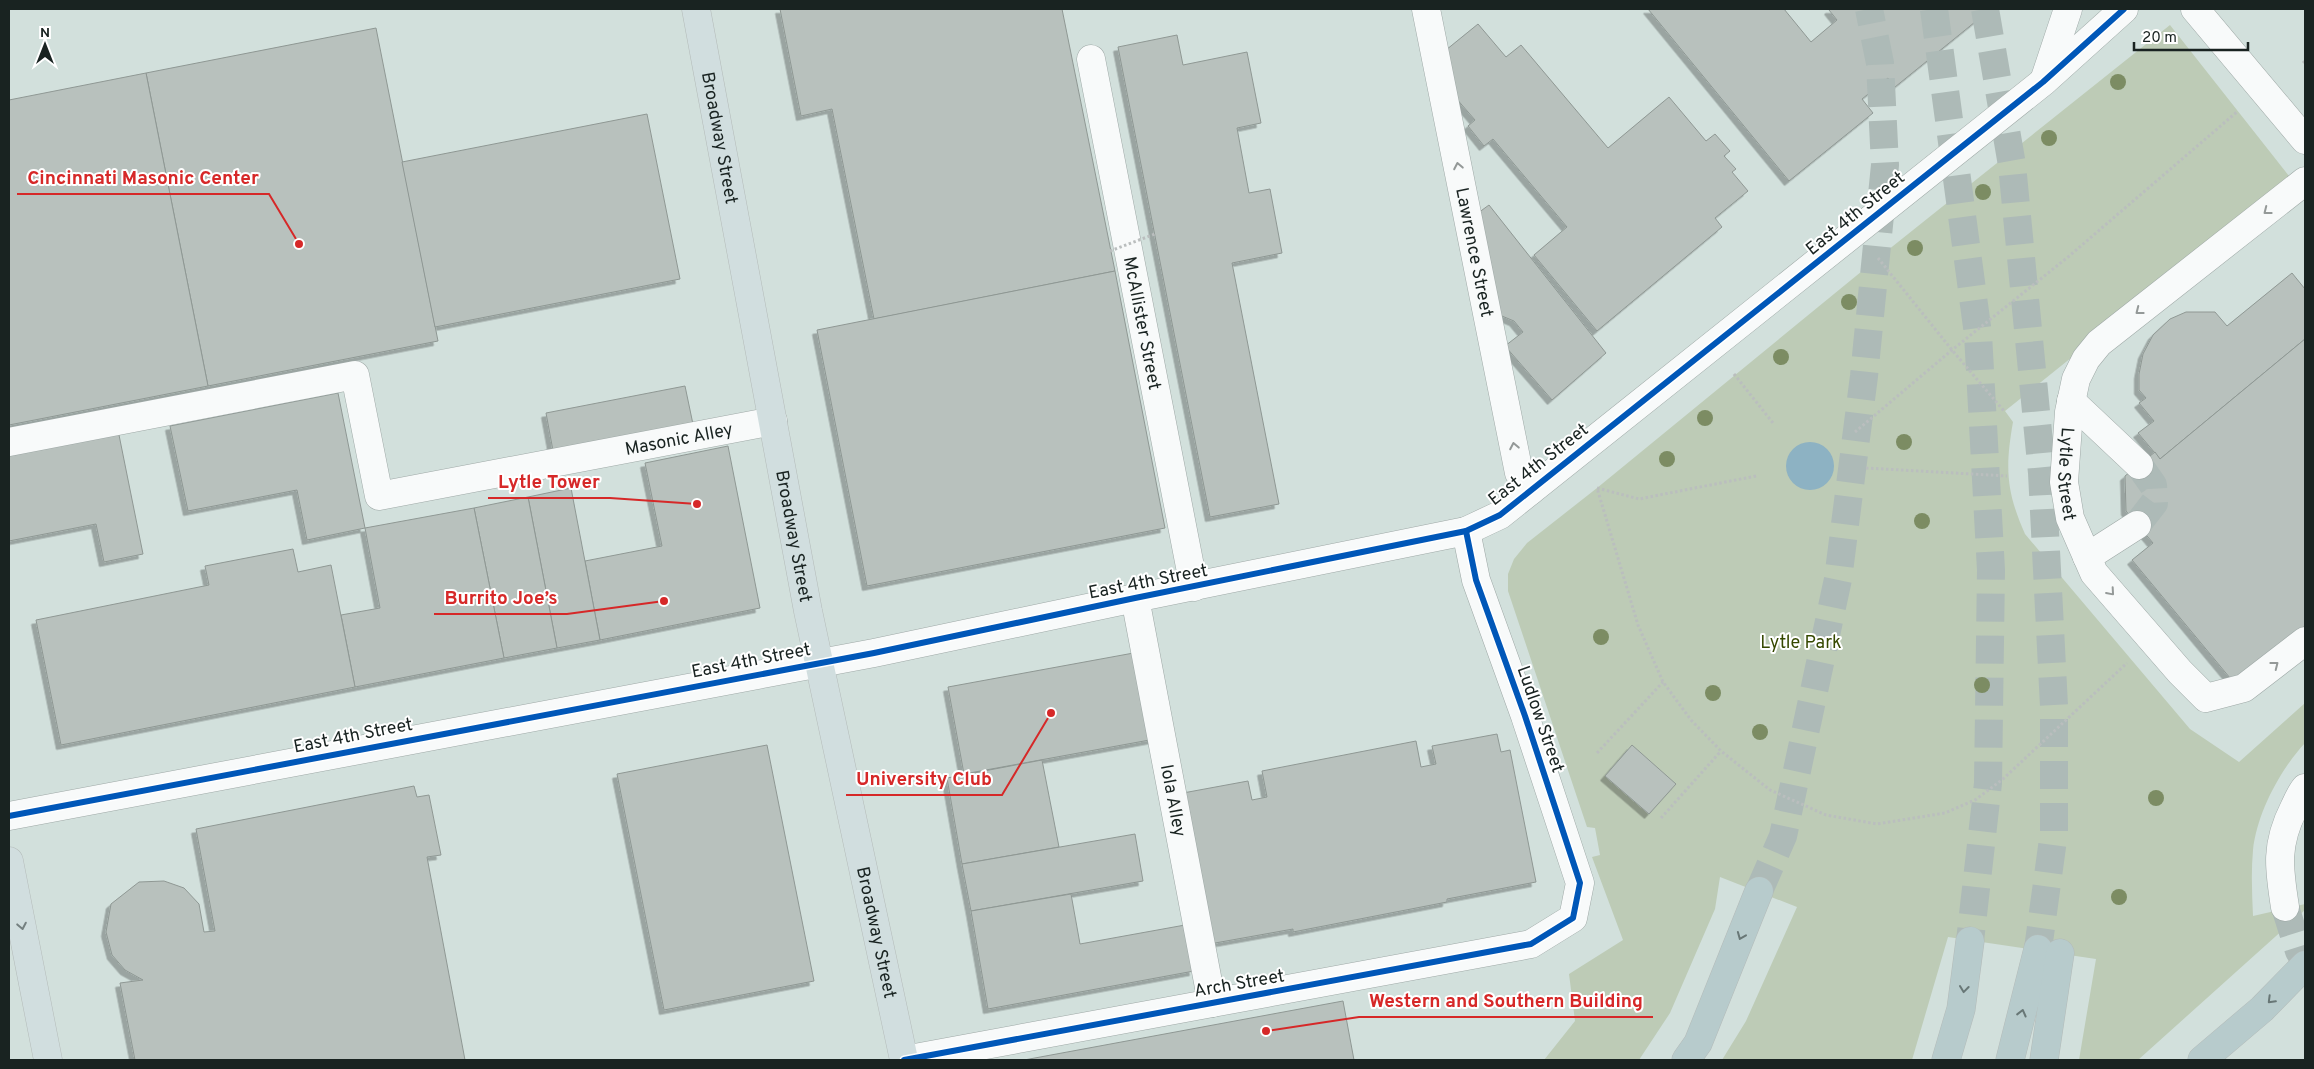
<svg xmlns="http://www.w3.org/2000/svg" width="2314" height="1069" font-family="Overpass,sans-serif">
<defs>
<filter id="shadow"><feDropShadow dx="-4.5" dy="4.5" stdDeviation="0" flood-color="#0004"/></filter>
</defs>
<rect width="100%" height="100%" fill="#d2e0dc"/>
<path fill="#bdcbb6" d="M2170 25 2289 176 2285 186 2005 411 2013 422C2005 468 2006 491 2025 534L2190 729 2239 762 2305 703V743C2280 770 2257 813 2253 850 2251 872 2252 894 2253 916L2305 904V910L2138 1060H2079L2096 959 1948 937 1912 1060H1722L1746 1021 1797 907 1720 877 1715 909 1670 1013 1639 1060H1544L1575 1021 1569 974 1623 940 1592 857 1600 855 1595 828 1587 827 1508 591V574L1514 559 1527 543 1597 488 1878 258Z"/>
<circle fill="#8db2c3" cx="1810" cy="466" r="24"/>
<g fill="#b8c1bd" stroke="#8f9894" filter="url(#shadow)">
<path d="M780 9H1062L1115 271 874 319 832 109 801 116Z"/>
<path d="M1648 9H1784L1811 42 1837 20 1829 10 1830 9H1991L1895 87 1888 78 1862 99 1873 113 1789 181Z"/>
<path d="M1478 24 1506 57 1521 45 1608 148 1669 97 1706 141 1715 134 1730 151 1724 156 1736 169 1732 172 1748 191 1715 218 1722 227 1597 331 1534 255 1567 227 1493 139 1484 146 1468 126 1475 120 1455 97 1446 50Z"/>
<path d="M376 28 438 341 208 386 146 73Z"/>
<path d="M1177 35 1183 65 1247 52 1261 123 1237 128 1249 193 1270 189 1282 253 1232 263 1279 504 1210 517 1118 47Z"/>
<path d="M146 73 208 386 9 425V100Z"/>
<path d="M647 114 680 279 435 327 402 162Z"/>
<path d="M1489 205 1606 353 1552 400 1505 346 1523 332 1514 321 1497 314 1478 213Z"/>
<path d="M1115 271 1165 528 867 586 817 330Z"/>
<path d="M2292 273 2305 289V339L2160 459 2138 433 2154 421 2139 403 2146 398 2139 390V374L2143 354 2153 335 2170 319 2186 312H2215L2227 326Z"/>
<path d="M2305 339V626L2235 684 2132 560 2153 543 2126 511 2125 476 2155 452 2160 459Z"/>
<path d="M685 386 694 429 554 456 546 413Z"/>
<path d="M338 393 365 528 307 540 297 490 188 511 170 426Z"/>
<path d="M118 430 143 554 104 562 96 524 9 541V451Z"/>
<path d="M728 446 760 608 600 640 585 561 662 546 645 463Z"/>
<path d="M571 488 600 640 557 648 528 497Z"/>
<path d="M528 497 557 648 504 658 474 508Z"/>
<path d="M474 508 504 658 355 687 341 615 380 608 365 528Z"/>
<path d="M293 549 298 572 331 565 355 687 61 745 36 620 209 585 205 566Z"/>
<path d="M1139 652 1155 739 964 774 948 687Z"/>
<path d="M1497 734 1501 752 1510 750 1536 882 1447 899V902L1293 932V929L1204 945 1183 793 1248 781 1252 800 1267 797 1262 771 1416 741 1421 767 1436 764 1432 746Z"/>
<path d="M767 745 814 981 664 1010 617 774Z"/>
<path d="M1632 745 1676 784 1649 814 1605 776Z"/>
<path d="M1042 760 1059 847 962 864 947 778Z"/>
<path d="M414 786 417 797 429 795 441 855 427 857 465 1060H135L120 983 143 980 125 970 112 955 106 932 111 904 139 882 164 881 184 888 199 904 204 932 215 931 196 829Z"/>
<path d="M1135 834 1143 881 971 911 962 864Z"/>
<path d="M1071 894 1080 944 1185 925 1194 971 988 1009 971 911Z"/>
<path d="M1343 1001 1354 1060H1024Z"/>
</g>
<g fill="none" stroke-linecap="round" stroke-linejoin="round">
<g stroke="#adbab7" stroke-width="28" stroke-dasharray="28 14" stroke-linecap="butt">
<path d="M2137 525 2154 503 2153 485 2139 465"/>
<path d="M2285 907 2299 951 2305 961"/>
</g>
<g stroke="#adbab7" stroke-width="28" stroke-dasharray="28 14" stroke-linecap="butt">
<path d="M1934 9 1978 334 1991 570 1988 783 1970 941"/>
<path d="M1985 9 2012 165 2042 473 2054 706V832L2038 949"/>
<path d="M1759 891 1783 836 1838 579 1864 376 1885 165 1880 63 1869 9"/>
</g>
<g stroke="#9ea8a6" stroke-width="29">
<g id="minor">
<path id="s1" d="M1426 9 1519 473 1530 491"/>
<path d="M2195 9 2305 140"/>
<path id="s2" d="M1091 59 1194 587"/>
<path d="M2045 78 2068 9"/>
<path id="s3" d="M2305 181 2099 343 2086 359 2076 379 2069 412 2064 482 2070 518 2094 573 2180 672 2206 698 2244 688 2305 641"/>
<path d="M2071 401 2139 465"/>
<path id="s4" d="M9 442 355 375 379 496 773 421"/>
<path d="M2087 557 2137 525"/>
<path id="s5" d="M1135 598 1212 1003"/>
<path d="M9 816 874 653 1135 598 1466 531 1500 515 2043 82 2124 9"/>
<path d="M2285 907C2279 869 2275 845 2294 808 2297 802 2300 794 2305 788"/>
<path d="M904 1060 1531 944 1573 918 1580 883 1525 716 1476 580 1466 531"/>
</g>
</g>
<g stroke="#b4bbb9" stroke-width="29">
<g id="major">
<path id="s6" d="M696 9 808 611 904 1060"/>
<path d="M9 861 48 1060"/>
</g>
</g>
<g stroke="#b4bbb9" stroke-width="29">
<g id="highway">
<path d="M1686 1060 1698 1043 1759 891"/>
<path d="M1946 1060 1961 1009 1970 941"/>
<path d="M2010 1060 2038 949"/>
<path d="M2044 1060 2060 953"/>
<path d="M2202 1060 2262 1009 2305 965"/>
</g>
</g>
<g stroke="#babebe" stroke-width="3" stroke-dasharray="2.5 2.5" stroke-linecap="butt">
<path d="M2303 63 2305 61"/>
<path d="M1878 258 1952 350 2004 411"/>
<path d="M1734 374 1773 423"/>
<path d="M1855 432 1952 350 2068 257 2238 111"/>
<path d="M1866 468 2007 476"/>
<path d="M1756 476 1639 499 1597 488 1638 625 1663 682 1691 720 1721 751 1770 790 1826 815 1877 824 1945 813 1975 800 2003 779 2127 663"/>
<path d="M1597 753 1663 682"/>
<path d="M1661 818 1721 751"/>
</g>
<use href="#minor" stroke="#f8fafa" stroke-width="28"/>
<use href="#major" stroke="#d1dedf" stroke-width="28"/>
<use href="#highway" stroke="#b7cbcc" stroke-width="28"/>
<path stroke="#babebe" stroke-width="3" stroke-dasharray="2.5 2.5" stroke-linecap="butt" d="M1110 251 1155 234"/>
<g stroke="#fff" stroke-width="9">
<g id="cycleway">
<path d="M9 816 874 653 1135 598 1466 531 1500 515 2043 82 2124 9"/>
<path d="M904 1060 1531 944 1573 918 1580 883 1525 716 1476 580 1466 531"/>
</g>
</g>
<use href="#cycleway" stroke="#0057b8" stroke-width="6"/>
</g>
<g fill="#7c8c63">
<circle cx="2118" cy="82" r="8"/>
<circle cx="2049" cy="138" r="8"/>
<circle cx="1983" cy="192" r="8"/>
<circle cx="1915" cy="248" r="8"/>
<circle cx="1849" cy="302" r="8"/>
<circle cx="1781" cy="357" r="8"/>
<circle cx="1705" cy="418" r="8"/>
<circle cx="1904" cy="442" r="8"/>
<circle cx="1667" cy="459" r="8"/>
<circle cx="1922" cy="521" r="8"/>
<circle cx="1601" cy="637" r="8"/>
<circle cx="1982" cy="685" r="8"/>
<circle cx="1713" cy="693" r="8"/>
<circle cx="1760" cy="732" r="8"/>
<circle cx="2156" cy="798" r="8"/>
<circle cx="2119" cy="897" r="8"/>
</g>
<defs><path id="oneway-chevron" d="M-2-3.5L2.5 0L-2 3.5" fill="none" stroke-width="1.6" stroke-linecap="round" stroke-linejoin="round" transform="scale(1.25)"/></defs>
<g stroke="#949998">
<use href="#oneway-chevron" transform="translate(1458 166) rotate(-101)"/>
<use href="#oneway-chevron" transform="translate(2267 211) rotate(142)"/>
<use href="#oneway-chevron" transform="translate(2139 311) rotate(142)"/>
<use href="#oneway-chevron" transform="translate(1514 446) rotate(-101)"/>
<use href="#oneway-chevron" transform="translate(2111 592) rotate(49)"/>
<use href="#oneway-chevron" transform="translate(2275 665) rotate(-38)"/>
</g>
<use stroke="#758080" href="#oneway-chevron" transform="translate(22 926) rotate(79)"/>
<g stroke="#687776">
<use href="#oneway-chevron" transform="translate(1741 936) rotate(112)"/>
<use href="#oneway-chevron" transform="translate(1964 989) rotate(97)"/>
<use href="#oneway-chevron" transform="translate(2271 1000) rotate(135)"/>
<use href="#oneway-chevron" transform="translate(2022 1013) rotate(-76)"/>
</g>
<g text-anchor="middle" stroke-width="4" stroke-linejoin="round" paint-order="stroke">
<g font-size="18" fill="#192321" stroke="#fff">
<text dy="6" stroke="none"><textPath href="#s6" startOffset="131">Broadway Street</textPath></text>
<text transform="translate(1855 213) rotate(-39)" y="6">East 4th Street</text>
<text dy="6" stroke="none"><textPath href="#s1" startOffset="248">Lawrence Street</textPath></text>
<text dy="6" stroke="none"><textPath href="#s2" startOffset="269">McAllister Street</textPath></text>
<text dy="6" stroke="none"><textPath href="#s4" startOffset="781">Masonic Alley</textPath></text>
<text transform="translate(1538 464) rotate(-38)" y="6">East 4th Street</text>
<text dy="6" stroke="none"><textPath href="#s3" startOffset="401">Lytle Street</textPath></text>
<text dy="6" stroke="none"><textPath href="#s6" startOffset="536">Broadway Street</textPath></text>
<text transform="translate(1148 581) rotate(-11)" y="6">East 4th Street</text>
<text transform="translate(751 660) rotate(-11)" y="6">East 4th Street</text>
<text transform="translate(1541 719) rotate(71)" y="6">Ludlow Street</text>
<text transform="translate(353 735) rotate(-11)" y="6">East 4th Street</text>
<text dy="6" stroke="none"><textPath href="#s5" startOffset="206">Iola Alley</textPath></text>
<text dy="6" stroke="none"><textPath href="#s6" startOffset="941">Broadway Street</textPath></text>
<text transform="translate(1239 983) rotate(-10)" y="6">Arch Street</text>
</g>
<g font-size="18" fill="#354800" stroke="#fff">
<text x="1801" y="648">Lytle Park</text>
</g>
</g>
<path fill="none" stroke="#d62828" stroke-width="2" d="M299 244L269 194H17M697 504L610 498H488M664 601L567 614H434M1051 713L1002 795H846M1266 1031L1359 1017H1653"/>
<g fill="#d62828" stroke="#fff" stroke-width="2">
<circle cx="299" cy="244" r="5"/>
<circle cx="697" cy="504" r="5"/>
<circle cx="664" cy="601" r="5"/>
<circle cx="1051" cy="713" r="5"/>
<circle cx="1266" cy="1031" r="5"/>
</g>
<g font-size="19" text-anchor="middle" font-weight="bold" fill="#d62828" stroke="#fff" stroke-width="4" stroke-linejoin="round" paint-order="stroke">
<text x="143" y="184">Cincinnati Masonic Center</text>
<text x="549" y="488">Lytle Tower</text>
<text x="501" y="604">Burrito Joe’s</text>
<text x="924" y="785">University Club</text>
<text x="1506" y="1007">Western and Southern Building</text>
</g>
<rect width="2314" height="1069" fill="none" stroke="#192321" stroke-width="20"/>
<g transform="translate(45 45)" stroke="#ffffff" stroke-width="4" paint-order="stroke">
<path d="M0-4L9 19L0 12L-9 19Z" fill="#192321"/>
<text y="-8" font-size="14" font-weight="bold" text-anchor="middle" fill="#192321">N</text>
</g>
<path d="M2134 42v8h114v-8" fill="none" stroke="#192321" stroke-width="2.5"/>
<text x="2142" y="42" font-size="15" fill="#192321" stroke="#ffffff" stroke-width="4" paint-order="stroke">20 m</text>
</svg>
